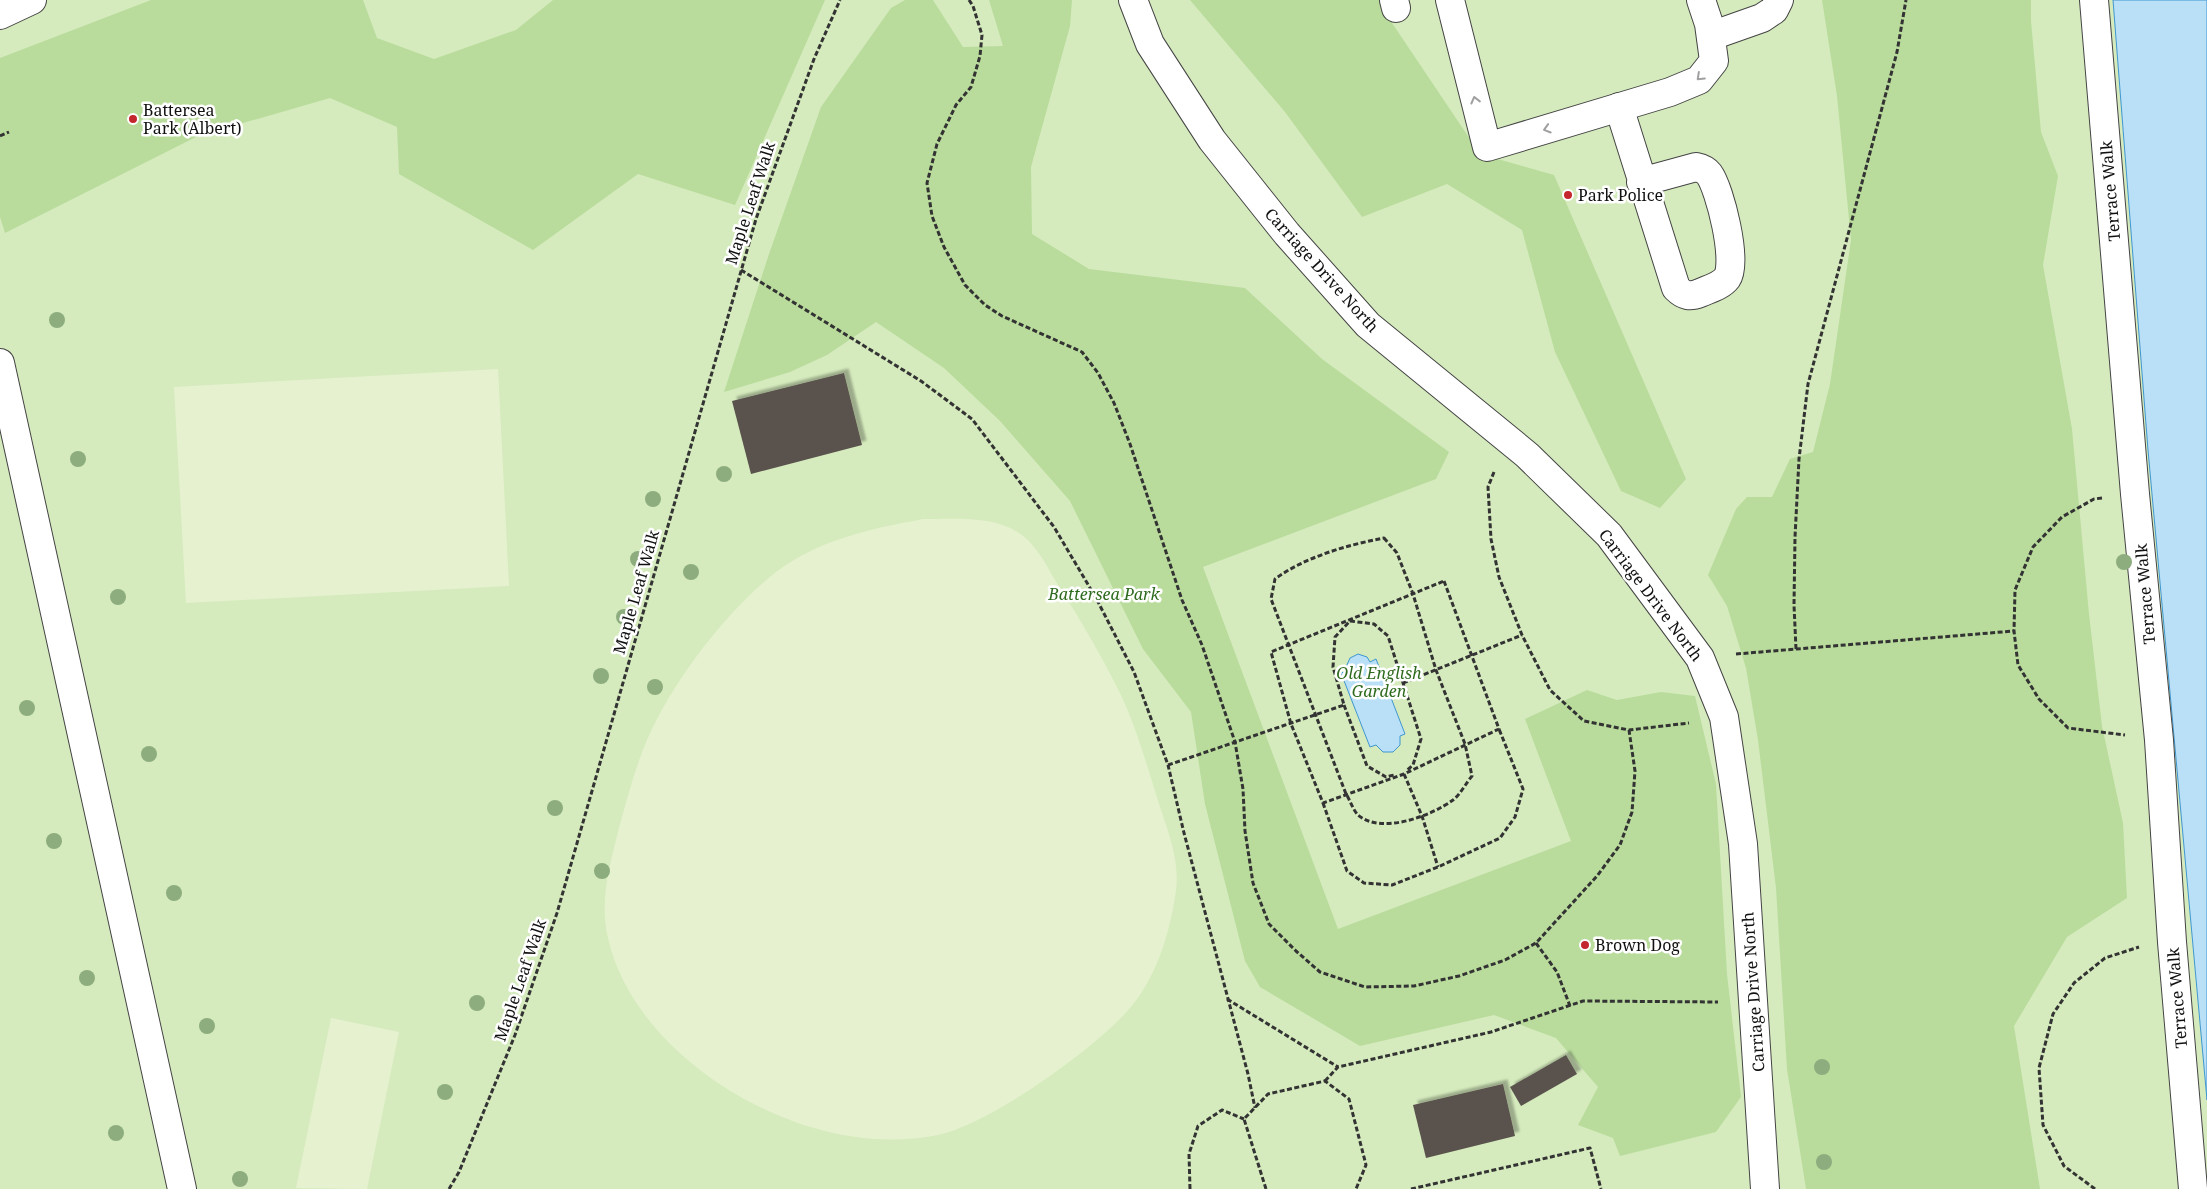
<svg xmlns="http://www.w3.org/2000/svg" width="2207" height="1189" font-family="'Noto Serif',serif">
<defs>
<filter id="shadow"><feDropShadow dx="4.5" dy="-4.5" stdDeviation="1" flood-color="#0004"/></filter>
</defs>
<rect width="100%" height="100%" fill="#fffdf5"/>
<path fill="#d5ebbd" d="M0 0H2113L2148 450 2207 1100V1189H0Z"/>
<g fill="#b9dc9c">
<path d="M151 0H363L377 38 434 59 516 30 553 0H825L735 205 638 174 533 250 399 174 397 127 330 98 198 136 5 233 0 217V58Z"/>
<path d="M905 0H933L963 47 1003 46 989 0H1072L1070 26 1031 167 1032 234 1089 269 1245 288 1322 359 1449 452 1436 479 1203 567 1338 929 1571 841 1525 719 1587 690 1617 700 1661 692 1695 696 1716 784 1727 974 1741 1097 1716 1132 1620 1156 1613 1138 1578 1125 1598 1087 1556 1038 1494 1015 1360 1046 1260 987 1245 961 1205 804 1191 712 1143 649 1070 501 1000 421 944 368 876 322 827 355 790 372 724 392 769 254 821 107 891 8Z"/>
<path d="M1190 0H1383L1386 14 1480 154 1554 175 1686 479 1660 508 1621 491 1555 352 1522 230 1447 184 1362 217 1285 112Z"/>
<path d="M1822 0H2031V21L2041 132 2058 176 2043 265 2072 429 2089 614 2102 726 2123 823 2127 898 2067 937 2014 1026 2040 1189H1806L1787 1069 1776 888 1758 740 1746 668 1727 606 1708 575 1736 509 1747 497H1772L1790 459 1813 452 1830 384 1851 240 1837 96Z"/>
</g>
<g fill="#e6f2cf">
<path d="M498 369 509 586 186 603 174 387Z"/>
<path d="M923 519C956 519 995 515 1022 535 1039 548 1049 571 1060 588 1082 622 1102 657 1120 693 1137 729 1148 769 1160 807 1170 837 1181 865 1175 897 1169 935 1156 978 1130 1008 1096 1048 990 1124 938 1135 873 1148 807 1132 750 1102 687 1069 624 1010 608 938 599 902 610 864 619 828 627 799 635 768 647 740 672 682 726 611 776 572 820 539 871 529 923 519Z"/>
<path d="M331 1018 399 1032 367 1189 296 1188Z"/>
</g>
<g fill="#b9e0f7" stroke="#3f96cf">
<path d="M2113 0H2207V1100L2148 450Z"/>
<path d="M1358 654 1367 657 1370 662 1376 659 1405 734 1400 736V745L1393 752H1383L1376 745 1370 747 1341 673 1347 671 1346 667 1350 658Z"/>
</g>
<g fill="#5a524d" filter="url(#shadow)">
<path d="M844 373 862 445 751 474 732 401Z"/>
<path d="M1566 1055 1577 1074 1521 1106 1510 1087Z"/>
<path d="M1503 1084 1515 1136 1426 1158 1413 1105Z"/>
</g>
<g fill="none" stroke-linecap="round" stroke-linejoin="round">
<g stroke="#444" stroke-width="30">
<g id="minor">
<path d="M1133 0 1150 44 1212 140 1287 234 1368 325 1527 455 1609 535 1700 658 1724 717 1743 844 1765 1189"/>
<path d="M1394 0 1396 8"/>
<path d="M1450 0 1487 147 1670 92 1699 80 1714 61 1709 24 1701 0"/>
<path d="M2094 0 2135 494 2159 740 2172 942 2193 1189"/>
<path d="M0 15 32 0"/>
<path d="M1711 36 1762 18 1774 10 1779 0"/>
<path d="M1619 107 1676 288C1684 296 1690 297 1700 293 1709 289 1721 286 1727 278 1738 262 1720 189 1709 174 1705 169 1701 168 1696 167L1641 182"/>
<path d="M0 363 182 1189"/>
</g>
</g>
<g stroke="#333" stroke-width="3" stroke-dasharray="5 2.5" stroke-linecap="butt">
<path d="M969 0 973 6 982 35 980 56 971 87 956 105 937 144 927 183 932 216 944 247 965 285 985 305 1002 316 1082 352 1098 373 1114 403 1130 444 1182 600 1202 645 1235 742 1243 789 1245 831 1253 883 1269 924 1296 951 1320 972 1365 987 1414 986 1459 976 1505 960 1536 943 1597 876 1620 845 1632 812 1635 771 1629 730"/>
<path d="M0 136 9 132"/>
<path d="M741 270 921 381 972 419 1054 527 1096 598 1134 672 1168 765 1184 833 1248 1074 1255 1108"/>
<path d="M1494 472 1488 487 1491 539 1499 577 1522 635 1550 690 1584 721 1629 730 1689 723"/>
<path d="M2102 498 2094 499 2062 517 2033 547 2015 590 2014 631 2018 665 2039 699 2068 728 2125 735"/>
<path d="M1384 538 1397 553 1413 594 1436 670 1465 744 1472 776C1466 783 1460 795 1453 800 1431 816 1381 835 1358 815 1353 810 1350 800 1346 794L1271 599 1275 579C1305 557 1347 545 1384 538Z"/>
<path d="M1444 581 1499 729 1404 774 1323 803 1291 724 1271 652Z"/>
<path d="M1796 649 1794 605 1795 537 1799 459 1808 384 1897 52 1906 0"/>
<path d="M1736 654 2014 631"/>
<path d="M1403 683 1522 635"/>
<path d="M1344 705 1367 766 1386 777 1394 775"/>
<path d="M1168 765 1344 705 1333 667 1335 637 1350 621 1374 624 1388 636 1421 739 1413 765 1406 771"/>
<path d="M1404 774 1422 816 1438 867"/>
<path d="M1323 803 1347 871 1364 883 1392 885 1438 867 1500 838 1515 817 1523 789 1499 729"/>
<path d="M1536 943 1557 972 1570 1006"/>
<path d="M1227 999 1338 1067"/>
<path d="M1325 1081 1338 1067 1491 1032 1583 1001 1718 1002"/>
<path d="M449 1189 459 1172 515 1035 557 913 756 219 814 59 840 0"/>
<path d="M1190 1189 1189 1154 1198 1126 1222 1110 1244 1119"/>
<path d="M1266 1189 1244 1119 1268 1094 1325 1081 1349 1099 1366 1165 1356 1189"/>
<path d="M1411 1189 1590 1148 1601 1189"/>
<path d="M2095 1189 2064 1166 2043 1125 2039 1068 2053 1014 2074 983 2105 958 2139 947"/>
</g>
<use href="#minor" stroke="#fff" stroke-width="28"/>
</g>
<g fill="#8dad7f">
<circle cx="57" cy="320" r="8"/>
<circle cx="78" cy="459" r="8"/>
<circle cx="724" cy="474" r="8"/>
<circle cx="653" cy="499" r="8"/>
<circle cx="638" cy="559" r="8"/>
<circle cx="2124" cy="562" r="8"/>
<circle cx="691" cy="572" r="8"/>
<circle cx="118" cy="597" r="8"/>
<circle cx="624" cy="617" r="8"/>
<circle cx="601" cy="676" r="8"/>
<circle cx="655" cy="687" r="8"/>
<circle cx="27" cy="708" r="8"/>
<circle cx="149" cy="754" r="8"/>
<circle cx="555" cy="808" r="8"/>
<circle cx="54" cy="841" r="8"/>
<circle cx="602" cy="871" r="8"/>
<circle cx="174" cy="893" r="8"/>
<circle cx="87" cy="978" r="8"/>
<circle cx="477" cy="1003" r="8"/>
<circle cx="207" cy="1026" r="8"/>
<circle cx="1822" cy="1067" r="8"/>
<circle cx="445" cy="1092" r="8"/>
<circle cx="116" cy="1133" r="8"/>
<circle cx="1824" cy="1162" r="8"/>
<circle cx="240" cy="1179" r="8"/>
</g>
<defs><path id="oneway-chevron" d="M-2-3.5L2.5 0L-2 3.5" fill="none" stroke-width="1.6" stroke-linecap="round" stroke-linejoin="round" transform="scale(1.25)"/></defs>
<g stroke="#a0a0a0">
<use href="#oneway-chevron" transform="translate(1700 77) rotate(137)"/>
<use href="#oneway-chevron" transform="translate(1475 100) rotate(-104)"/>
<use href="#oneway-chevron" transform="translate(1547 129) rotate(163)"/>
</g>
<g fill="#c4262e" stroke="#fff" stroke-width="2">
<circle cx="133" cy="119" r="5"/>
<circle cx="1568" cy="195" r="5"/>
<circle cx="1585" cy="945" r="5"/>
</g>
<g text-anchor="middle" stroke-width="5" stroke-linejoin="round" paint-order="stroke">
<g font-size="16" fill="#111" stroke="#fff" text-anchor="start">
<text x="143" y="116">Battersea<tspan x="143" dy="18">Park (Albert)</tspan></text>
<text x="1578" y="201">Park Police</text>
<text x="1595" y="951">Brown Dog</text>
</g>
<g font-size="16" fill="#111" stroke="#fff">
<text transform="translate(2110 191) rotate(-95)" y="6">Terrace Walk</text>
<text transform="translate(750 203) rotate(-72)" y="6">Maple Leaf Walk</text>
<text transform="translate(1322 270) rotate(48)" y="6">Carriage Drive North</text>
<text transform="translate(636 592) rotate(-74)" y="6">Maple Leaf Walk</text>
<text transform="translate(2145 594) rotate(-95)" y="6">Terrace Walk</text>
<text transform="translate(1651 595) rotate(53)" y="6">Carriage Drive North</text>
<text transform="translate(520 980) rotate(-71)" y="6">Maple Leaf Walk</text>
<text transform="translate(1753 992) rotate(-94)" y="6">Carriage Drive North</text>
<text transform="translate(2177 998) rotate(-95)" y="6">Terrace Walk</text>
</g>
<g font-size="16" font-style="italic" fill="#2f6b1f" stroke="#fff">
<text x="1104" y="600">Battersea Park</text>
<text x="1379" y="679">Old English<tspan x="1379" dy="18">Garden</tspan></text>
</g>
</g>
</svg>
